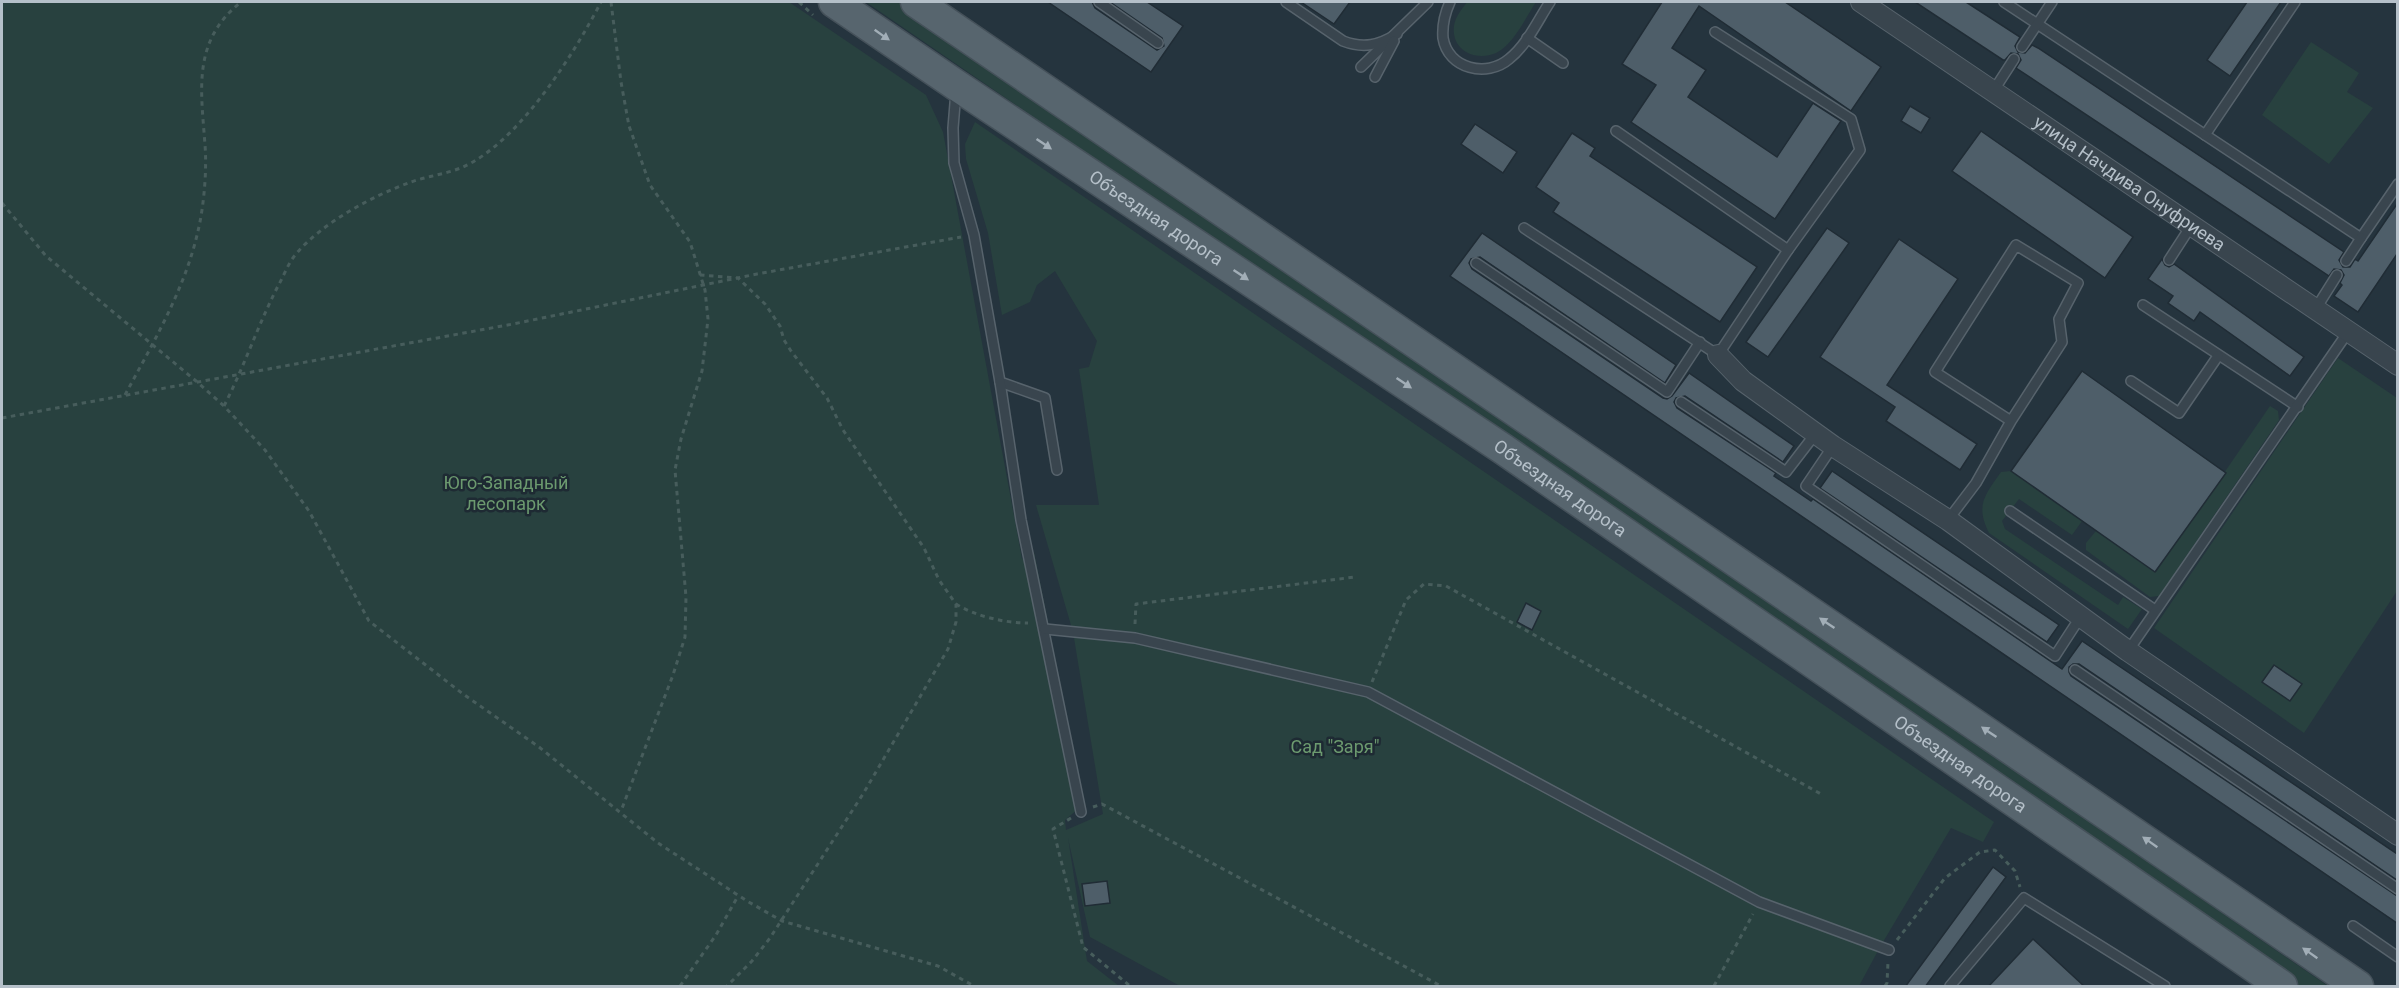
<svg xmlns="http://www.w3.org/2000/svg" width="2399" height="988" font-family="Roboto,sans-serif">
<rect width="100%" height="100%" fill="#25343e"/>
<g fill="#28413f">
<path d="M2 2H789L926 95 943 132 1022 559 1034 552 1084 804 1065 820 1066 830 1103 814 1073 632 1036 505H1099L1079 369 1089 367 1097 341 1055 271 1037 285 1030 302 1002 315 988 233 966 159 965 144 975 122 1994 822 1983 842 1951 828 1880 947 1859 986H1180L1090 937 1068 838 1087 961 1119 986H2Z"/>
<path d="M866 2H898L2328 986H2298Z"/>
<path d="M1467 2H1536C1526 17 1513 45 1496 53 1475 62 1451 50 1454 26 1455 17 1462 9 1467 2Z"/>
<path d="M2311 42 2359 73 2347 92 2373 108 2329 164 2262 115Z"/>
<path d="M2338 358 2397 398V591L2304 733 2154 628Z"/>
<path d="M2270 406 2278 411 2279 420 2159 596 2150 597 2086 550V543L2096 531 2156 572Z"/>
<path d="M2011 471 2082 521 2072 535 2019 499 2002 521 2005 529 2118 605 2123 597 2142 609 2128 629 1989 533C1975 505 1985 495 2001 472Z"/>
</g>
<g fill="#4e5e69" stroke="#202c35" stroke-width="1.5">
<path d="M1048 2H1092L1095 8 1157 50 1164 46 1162 38 1110 2H1147L1183 26 1151 72Z"/>
<path d="M1301 2H1350L1334 24Z"/>
<path d="M1662 2H1785L1881 67 1851 111 1699 6 1672 48 1706 70 1688 97 1777 157 1813 103 1841 121 1775 219 1631 122 1656 85 1622 64Z"/>
<path d="M1915 2H1966L2020 37 2015 46 2018 52 2025 53 2032 45 2038 48 2344 252 2339 260 2343 267H2350L2355 259 2358 261 2397 204V254L2358 312 2334 296 2342 285 2340 283 2344 275 2341 270 2334 269 2329 276 2016 68 2021 60 2018 54 2011 53 2005 60H2003Z"/>
<path d="M2247 2H2281L2230 76 2207 60Z"/>
<path d="M1910 106 1930 118 1921 133 1901 121Z"/>
<path d="M1475 124 1517 152 1503 173 1461 144Z"/>
<path d="M1981 131 2133 237 2105 278 1952 171Z"/>
<path d="M1572 133 1595 148 1590 156 1757 267 1720 322 1553 212 1559 203 1536 187Z"/>
<path d="M1827 228 1849 243 1768 357 1746 342Z"/>
<path d="M1482 233 1676 365 1665 383 1480 257 1471 259 1469 263 1472 269 1663 398 1667 399 1672 396 1689 373 1794 446 1783 462 1685 396 1676 398 1674 402 1677 408 1776 473 1774 476 1811 501 1813 499 2062 669 2082 641 2397 854V880L2079 664H2073L2069 667V672L2071 676 2397 896V923L1450 276Z"/>
<path d="M1899 239 1958 279 1887 385 1977 444 1960 470 1886 421 1895 407 1820 357Z"/>
<path d="M2162 259 2165 265 2169 267 2174 264 2304 357 2290 376 2200 312 2194 321 2168 303 2173 296 2148 279Z"/>
<path d="M2082 371 2226 473 2155 572 2011 471Z"/>
<path d="M1832 471 2059 625 2047 642 1820 488Z"/>
<path d="M1526 603 1541 611 1532 630 1517 622Z"/>
<path d="M2274 665 2302 684 2290 701 2262 682Z"/>
<path d="M1993 867 2006 877 1925 987H1905Z"/>
<path d="M1107 881 1110 903 1085 906 1082 884Z"/>
<path d="M2033 939 2085 987H1988Z"/>
</g>
<g fill="none" stroke-linecap="round" stroke-linejoin="round">
<g stroke="#57636c" stroke-width="12">
<g id="lane">
<path d="M1099 2 1158 43"/>
<path d="M1286 2 1343 41C1364 49 1379 45 1397 34"/>
<path d="M1450 2C1445 13 1442 25 1443 38 1448 69 1487 78 1509 59 1527 45 1538 20 1550 2"/>
<path d="M2004 2 2361 238 2398 184"/>
<path d="M1527 38 1563 63"/>
<path d="M2022 47 2052 2"/>
<path d="M1361 67 1428 2"/>
<path d="M1375 77 1394 41"/>
<path d="M1994 90 2014 59"/>
<path d="M956 91 953 128 954 163 974 235 1000 382 1045 398 1057 470"/>
<path d="M1616 131 1788 250"/>
<path d="M2205 135 2295 2"/>
<path d="M1524 228 1718 355 1788 250 1860 150 1851 119 1715 32"/>
<path d="M2169 260 2191 226"/>
<path d="M2346 261 2361 238"/>
<path d="M1476 263 1667 392 1700 342"/>
<path d="M2320 302 2337 275"/>
<path d="M2143 305 2298 407"/>
<path d="M2131 381 2179 413 2218 356"/>
<path d="M1000 382 1021 520 1081 812"/>
<path d="M1681 402 1786 472 1816 433"/>
<path d="M1833 446 1806 486 2055 656 2081 616"/>
<path d="M2010 511 2155 610"/>
<path d="M1948 520 1976 483 2011 421 2062 342 2059 319 2078 283 2016 245 1935 372 2011 421"/>
<path d="M1045 629 1135 638 1368 692 1759 902 1889 950"/>
<path d="M2128 651 2348 332"/>
<path d="M2075 670 2398 889"/>
<path d="M2353 926 2398 957"/>
<path d="M1950 986 2024 898 2165 986"/>
</g>
</g>
<g stroke="#57636c" stroke-width="22">
<g id="street">
<path id="s1" d="M1861 2 2398 365"/>
<path d="M1718 355 1743 381 1833 446 1948 520 2128 651 2398 835"/>
</g>
</g>
<g stroke="#45515a" stroke-width="33">
<g id="primary">
<path id="s2" d="M834 2 956 85 1503 449 2282 986"/>
<path d="M916 2 2358 986"/>
</g>
</g>
<g stroke="#475d5c" stroke-width="3" stroke-dasharray="4.5 4.5" stroke-linecap="butt">
<path d="M611 2 621 82 629 126 650 185 690 242 705 290 708 319 702 371 681 439 675 470 686 597 685 637 673 675 621 811"/>
<path d="M799 2 813 15"/>
<path d="M2 203 46 256 196 381 224 406 265 450 309 511 369 621 463 694 539 747 658 843 747 901 782 921 938 966 974 986"/>
<path d="M700 275 738 278 765 304 780 326 784 340 791 351 827 398 843 430 924 548 939 580 956 604V622L948 649 863 794 770 938 752 961 727 986"/>
<path d="M125 395C153 343 185 289 198 231 204 206 207 170 205 145 201 89 192 41 241 2"/>
<path d="M224 406C244 367 258 325 278 286 284 276 288 263 296 254 322 223 372 196 411 182 428 176 447 174 463 167 519 142 574 54 601 2"/>
<path d="M2 418 513 324 757 274 961 237"/>
<path d="M956 604C975 616 1004 623 1028 623"/>
<path d="M1135 624 1136 604 1355 577"/>
<path d="M1372 682 1406 600 1424 584 1446 586 1821 794"/>
<path d="M1093 807 1102 804 1441 986"/>
<path d="M1071 818 1053 829 1083 947 1130 986"/>
<path d="M1897 940 1945 878 1980 852 1995 850 2015 871 2020 887"/>
<path d="M680 986 716 935 738 896"/>
<path d="M1714 986 1753 914"/>
<path d="M1885 986 1887 983 1888 962"/>
</g>
<use href="#lane" stroke="#39454e" stroke-width="9"/>
<use href="#street" stroke="#39454e" stroke-width="20"/>
<use href="#primary" stroke="#57656e" stroke-width="30"/>
</g>
<defs><path id="oneway-solid" d="M-6-.8H1V-3.2L6.5 0L1 3.2V.8H-6Z" transform="scale(1.5)"/></defs>
<g fill="#a2aeb7">
<use href="#oneway-solid" transform="translate(882 35) rotate(35)"/>
<use href="#oneway-solid" transform="translate(1044 144) rotate(34)"/>
<use href="#oneway-solid" transform="translate(1241 275) rotate(34)"/>
<use href="#oneway-solid" transform="translate(1404 383) rotate(34)"/>
<use href="#oneway-solid" transform="translate(1827 623) rotate(-146)"/>
<use href="#oneway-solid" transform="translate(1989 732) rotate(-146)"/>
<use href="#oneway-solid" transform="translate(2150 842) rotate(-145)"/>
<use href="#oneway-solid" transform="translate(2310 953) rotate(-145)"/>
</g>
<g text-anchor="middle" stroke-width="5" stroke-linejoin="round" paint-order="stroke">
<g font-size="18" fill="#b5c0c9" stroke="#1e2a33">
<text dy="6" stroke="none"><textPath href="#s1" startOffset="324">улица Начдива Онуфриева</textPath></text>
<text dy="6" stroke="none"><textPath href="#s2" startOffset="388">Объездная дорога</textPath></text>
<text dy="6" stroke="none"><textPath href="#s2" startOffset="874">Объездная дорога</textPath></text>
<text dy="6" stroke="none"><textPath href="#s2" startOffset="1360">Объездная дорога</textPath></text>
</g>
<g font-size="18" fill="#6c9a6f" stroke="#1e2a33">
<text x="506" y="489">Юго-Западный<tspan x="506" dy="21">лесопарк</tspan></text>
<text x="1335" y="753">Сад "Заря"</text>
</g>
</g>
<rect width="2399" height="988" fill="none" stroke="#b5c0c9" stroke-width="6"/>
</svg>
